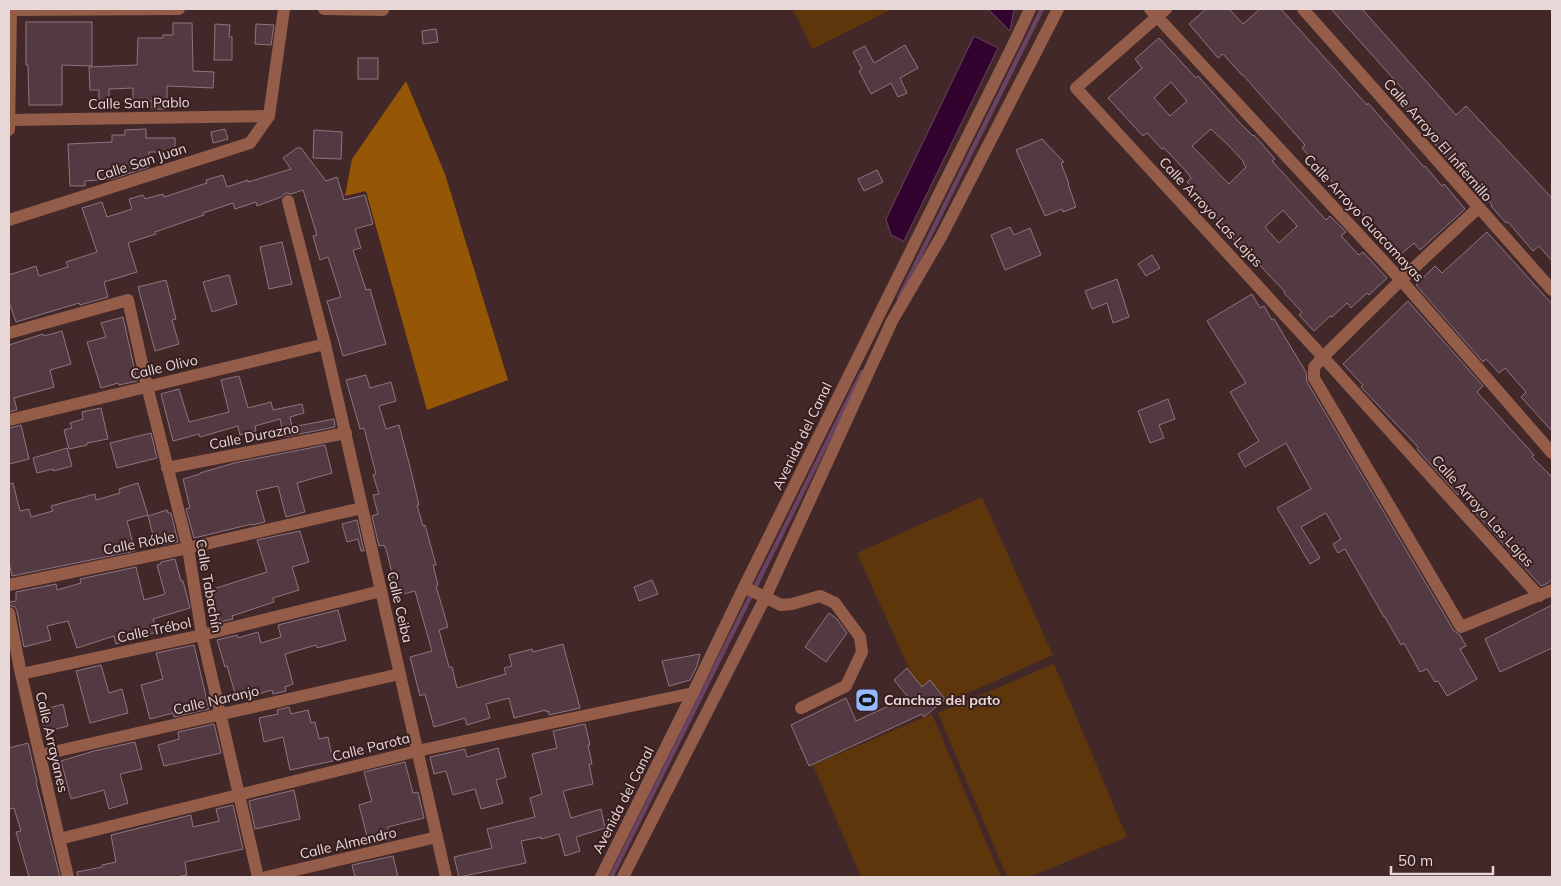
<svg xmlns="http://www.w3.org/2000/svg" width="1561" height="886" font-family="Mulish,sans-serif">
<rect width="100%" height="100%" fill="#422829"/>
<g fill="#5d360c">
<path d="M793 9H892L812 49Z"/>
<path d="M982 497 1053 655 928 711 857 553Z"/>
<path d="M1054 664 1127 837 1029 877H1007L938 713Z"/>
<path d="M932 714 1001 877H861L813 765Z"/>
</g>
<path fill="#955605" d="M406 81 445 174 508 380 427 410 366 191 345 196 352 159Z"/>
<g fill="#32032e" stroke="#694361">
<path d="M988 9H1014L1010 31Z"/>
<path d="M974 36 998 48 904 241 891 235 886 219Z"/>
</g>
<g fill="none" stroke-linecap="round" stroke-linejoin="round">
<g stroke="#694361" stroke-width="4.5">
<path d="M899 298 1042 9"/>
<path d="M611 877 862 372"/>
</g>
</g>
<g fill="#523942" stroke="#91747f" fill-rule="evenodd">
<path d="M1206 9H1229L1243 24 1260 9H1281L1367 105 1368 103 1424 167 1425 166 1442 186 1444 184 1465 209 1420 250 1414 243 1399 256 1365 215 1364 216 1352 202 1351 203 1302 148 1305 145 1243 75H1242L1223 54 1218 58 1189 24Z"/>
<path d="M1331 9H1362L1456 115 1466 106 1552 198V261L1539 246 1533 251 1508 222 1506 223 1491 206 1492 205 1466 173 1463 176 1420 127 1421 126 1400 102 1408 95Z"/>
<path d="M26 22H92V66L62 65V105H29L28 65H26Z"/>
<path d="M173 23H192L193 71 214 72 213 88 167 86V109H152V101H133V88L109 89V107H99V90H90L89 67 137 65 138 38H163V35H173Z"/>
<path d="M215 24 230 25 229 37H232V60H214Z"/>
<path d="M256 24 274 25 271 45 255 44Z"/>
<path d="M436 29 438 42 423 44 422 31Z"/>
<path d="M1159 38 1196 78 1198 76 1239 122 1253 136 1254 135 1275 159 1272 161 1326 220 1330 216 1346 232 1341 236 1359 255 1363 252 1387 278 1369 295 1367 293 1351 308 1347 303 1332 317 1330 316 1314 331 1299 315 1302 312 1284 293 1285 292 1254 259 1227 233 1229 231 1201 201 1203 198 1187 182 1191 178 1185 170 1164 148 1162 149 1147 133 1143 136 1108 98 1142 68 1135 59ZM1171 82 1187 101 1170 116 1154 98ZM1211 129 1229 146 1244 162 1243 163 1246 167 1229 184 1192 146ZM1283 210 1297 226 1279 243 1265 227Z"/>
<path d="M905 45 918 68 900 78 907 93 898 97 891 83 871 94 859 71 862 69 853 52 865 46 874 63Z"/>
<rect x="358" y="58" width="20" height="21"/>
<path d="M146 129V138H175V152H149V167L112 179 85 181V186H70L68 144 112 142V135H125V130Z"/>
<path d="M225 129 228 139 213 143 211 132Z"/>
<path d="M314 130 342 132 341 159 313 158Z"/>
<path d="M1042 139 1064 162 1061 163 1069 184H1068L1076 207 1063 212 1062 209 1045 216 1016 150Z"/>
<path d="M297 148H301L326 181 337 177 344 200 365 195 373 224 355 229 361 248 353 250 366 290 370 289 386 344 343 356 327 301 341 297 328 257 320 260 313 236 317 235 303 190 291 194 286 193 281 197 257 206 256 202 235 209 233 203 203 213 204 215 155 232 156 234 128 243 137 272 104 282 108 297 80 305 79 303 16 322 9 302V275L36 266 39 276 68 267 66 262 97 252 82 208 102 202 107 217 132 209 129 199 143 195 145 199 163 194 164 197 207 183 206 180 223 175 227 187 248 180V182L291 169 283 158Z"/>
<path d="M877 170 883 182 864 191 858 179Z"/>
<path d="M1010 227 1014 235 1030 228 1041 255 1005 270 991 235Z"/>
<path d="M1487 232 1552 304V431L1521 397 1526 392 1505 368 1499 373 1486 359 1483 362 1416 285 1435 266 1442 273Z"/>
<path d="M282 242 292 284 269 289 260 247Z"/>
<path d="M1152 255 1160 268 1146 276 1138 264Z"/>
<path d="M229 275 237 304 212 312 203 282Z"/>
<path d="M1117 279 1129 317 1113 323 1107 303 1092 309 1085 291Z"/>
<path d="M166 280 176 319 172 320 179 344 155 351 138 287Z"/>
<path d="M1252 294 1260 308 1264 306 1272 320 1274 319 1292 349 1306 372 1307 382 1454 631 1460 635 1466 646 1460 649 1477 679 1447 696 1438 681 1435 682 1427 669 1420 672 1404 643 1401 645 1385 617H1384L1345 549 1338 553 1333 544 1341 539 1326 513 1301 527 1320 558 1310 564 1277 508 1311 489 1286 443 1245 467 1238 454 1259 441 1230 392 1246 383 1207 321Z"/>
<path d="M1408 301 1483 386 1477 392 1534 455 1532 457 1552 477V579L1548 583 1541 586 1473 510 1476 507 1461 492 1458 495 1417 449 1418 447 1377 404 1361 387 1363 385 1343 364Z"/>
<path d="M123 317 137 381 119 385 118 383 101 388 87 342 106 337 101 323Z"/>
<path d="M62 331 71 364 50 370 54 387 14 398 17 410 9 412V345L43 334 44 336Z"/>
<path d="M366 375 370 388 391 382 396 401 379 406 386 429 399 425 409 463 419 505H417L423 526 425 525 436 565H433L438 585 436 586 448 627 439 630 449 667H452L457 688 506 674 504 668 512 666 509 655 532 649 533 652 563 644 580 708 549 715V711L546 712V710L514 718 509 698 486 704 490 718 467 725 465 718 434 727 425 694 420 696 410 657 432 651 415 591 395 596 390 578 393 577 386 549 384 545 379 546 372 516 378 514 373 495 379 494 373 475 376 474 364 428 360 429 346 380Z"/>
<path d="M239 376 248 408 271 402 273 410 302 404 304 413 290 417 292 427 334 419 335 427 284 437 280 419 255 426 256 431 240 435 238 426 200 437 199 434 173 441 161 394 179 389 189 422 229 412 221 380Z"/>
<path d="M1168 399 1175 419 1159 425 1164 438 1150 443 1138 411Z"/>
<path d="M101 408 108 439 87 443V445L69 449 64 430 72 428 70 423 83 419 82 412Z"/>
<path d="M21 425 29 459 9 464V428Z"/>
<path d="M151 433 157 458 117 468 110 443Z"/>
<path d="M325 445 332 473 297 483 305 512 286 517 278 486 256 491 265 522 252 525V524L194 538 186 509 190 508 183 479 200 474V473L234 463Z"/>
<path d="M67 448 72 466 53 471V469L37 473 33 458Z"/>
<path d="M13 483 20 511 29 509 31 517 53 511 51 506 95 494 96 500 120 493 119 489 138 483 148 515 127 521 135 551 12 576 9 562V484Z"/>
<path d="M167 510 168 513H171L178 542 156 546 148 516Z"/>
<path d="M357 520 364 551H361L358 539 347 542 342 524Z"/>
<path d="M300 531 309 562 292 567 299 590 273 598 274 602 232 616 233 619 220 622 210 590 267 572 257 540Z"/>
<path d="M175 559 181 581H183L190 608 153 619 157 632 116 644 114 636 77 648 68 621 47 626 51 640 24 647 17 611 15 607 9 605V602L16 601V592L56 584 57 590 81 583 80 579 136 567 144 600 165 594 157 565 161 564V562Z"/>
<path d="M652 580 658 594 639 601 634 587Z"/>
<path d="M1552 605V648L1500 672 1485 639Z"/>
<path d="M338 610 346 640 317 648 316 645 285 654 293 684 285 687 286 691 273 694 272 690 237 700 227 666 225 667 217 640 237 635 238 638 258 632 261 643 281 637 278 625Z"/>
<path d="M829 613 837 619 847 633 826 662 805 647Z"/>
<path d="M194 645 209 709 174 717 173 713 150 719 141 685 163 679 156 653Z"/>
<path d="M700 654 697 666 690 680 669 686 662 661Z"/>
<path d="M101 665 109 693 122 689 128 713 90 723 76 671Z"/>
<path d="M907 668 922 687 930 680 945 699 924 717 922 714 809 766 791 725 846 698 856 721 908 697 894 680Z"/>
<path d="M63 704 68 726 45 732 39 711Z"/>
<path d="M289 707 291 714 308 710 311 723 315 722 319 739 328 737 333 761 290 770 283 737 264 742 259 718 278 714 277 710Z"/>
<path d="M214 724 221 753 164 766 158 745 179 739 178 732Z"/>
<path d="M585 724 590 745H588L592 764H589L593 784 563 791 571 818 601 809 605 828 576 837 580 851 565 856 559 834 541 839V837L521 841 526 863 459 877 454 857 492 848 487 829 535 817 530 798 542 794 532 754 557 748 553 731Z"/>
<path d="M135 742 142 769 120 774 128 803 109 809 104 790 71 799 61 761 94 751Z"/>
<path d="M28 743 37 782H36L60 877H29L16 832 21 831 14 808 9 809V748Z"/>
<path d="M498 748 506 777 496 780 503 803 481 809 475 789 453 795 446 771 434 774 430 757 465 749 467 757Z"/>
<path d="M405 762 413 793 418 792 424 818 388 827 389 840 369 844 359 805 372 801 364 772Z"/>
<path d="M294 790 300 819 255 829 249 801Z"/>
<path d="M233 805 243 849 185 862 187 875 176 877H78L77 872 102 867V865L116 862 111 835 191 815 193 827 219 821 216 809Z"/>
<path d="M393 856 398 877H355L352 865Z"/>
</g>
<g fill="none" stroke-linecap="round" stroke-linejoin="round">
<g stroke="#945d49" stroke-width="12">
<path d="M324 9 383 10"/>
<path d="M1150 9 1401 280 1552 453"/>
<path d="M1166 9 1076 88 1323 357 1539 596"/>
<path d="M1303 9 1552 290"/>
<path d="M9 10 179 9"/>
<path d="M9 120 269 116"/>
<path d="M9 130 11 10"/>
<path d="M288 201 325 344 446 877"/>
<path d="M1478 208 1401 280 1323 357 1314 367V378L1461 627 1552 590"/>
<path d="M9 220 250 143 269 116 284 9"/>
<path d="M9 333 128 300 147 386 188 548 202 635 258 877"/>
<path d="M9 420 325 344"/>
<path d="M167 468 346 433"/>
<path d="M9 585 188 548 362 508"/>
<path d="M744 587 781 605 792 604 820 596 835 603 860 637 862 652 846 686 801 708"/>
<path d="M9 613 21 674 68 877"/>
<path d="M21 674 202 635 381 591"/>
<path d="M40 755 400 674"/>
<path d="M59 839 417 751 693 693"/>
<path d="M266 877 437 837"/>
<path d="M601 877 693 693 744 587 1017 37 1030 9"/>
<path d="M623 877 765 598 892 321 941 237 1058 9"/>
</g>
</g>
<defs>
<g id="stadium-square" transform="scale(1.25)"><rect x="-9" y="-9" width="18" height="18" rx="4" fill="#94b7fd" stroke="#371e1f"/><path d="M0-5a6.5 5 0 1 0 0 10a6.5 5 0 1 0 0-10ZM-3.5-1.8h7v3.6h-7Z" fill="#111"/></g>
</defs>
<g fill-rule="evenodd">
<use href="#stadium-square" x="867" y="700"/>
</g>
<g text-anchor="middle" stroke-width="4" stroke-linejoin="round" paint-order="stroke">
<g font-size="14" fill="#e8d7d7" stroke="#371e1f">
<text transform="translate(139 103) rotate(-1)" y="5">Calle San Pablo</text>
<text transform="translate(1438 140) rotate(49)" y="5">Calle Arroyo El Infiernillo</text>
<text transform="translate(141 162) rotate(-18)" y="5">Calle San Juan</text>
<text transform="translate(1211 212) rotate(47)" y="5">Calle Arroyo Las Lajas</text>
<text transform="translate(1364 218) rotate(47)" y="5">Calle Arroyo Guacamayas</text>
<text transform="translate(164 367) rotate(-13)" y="5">Calle Olivo</text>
<text transform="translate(254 436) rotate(-11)" y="5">Calle Durazno</text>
<text transform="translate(802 436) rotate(-64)" y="5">Avenida del Canal</text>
<text transform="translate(1483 511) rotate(48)" y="5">Calle Arroyo Las Lajas</text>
<text transform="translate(139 543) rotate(-11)" y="5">Calle Róble</text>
<text transform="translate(209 586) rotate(80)" y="5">Calle Tabachín</text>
<text transform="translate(400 607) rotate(77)" y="5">Calle Ceiba</text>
<text transform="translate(154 630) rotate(-12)" y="5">Calle Trébol</text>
<text transform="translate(216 700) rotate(-13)" y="5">Calle Naranjo</text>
<text transform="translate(52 742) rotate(77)" y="5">Calle Arrayanes</text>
<text transform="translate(371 747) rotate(-14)" y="5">Calle Parota</text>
<text transform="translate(623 800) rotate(-63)" y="5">Avenida del Canal</text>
<text transform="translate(348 843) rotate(-13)" y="5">Calle Almendro</text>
</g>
<g font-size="14" font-weight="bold" fill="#e8d7d7" stroke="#371e1f" text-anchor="start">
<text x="884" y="705">Canchas del pato</text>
</g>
</g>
<rect width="1561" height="886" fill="none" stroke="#e8d7d7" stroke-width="20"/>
<path d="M1391 866v8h102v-8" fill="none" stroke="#e8d7d7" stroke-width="2.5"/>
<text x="1398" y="866" font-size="15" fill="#e8d7d7" stroke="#371e1f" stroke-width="4" paint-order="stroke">50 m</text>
</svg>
